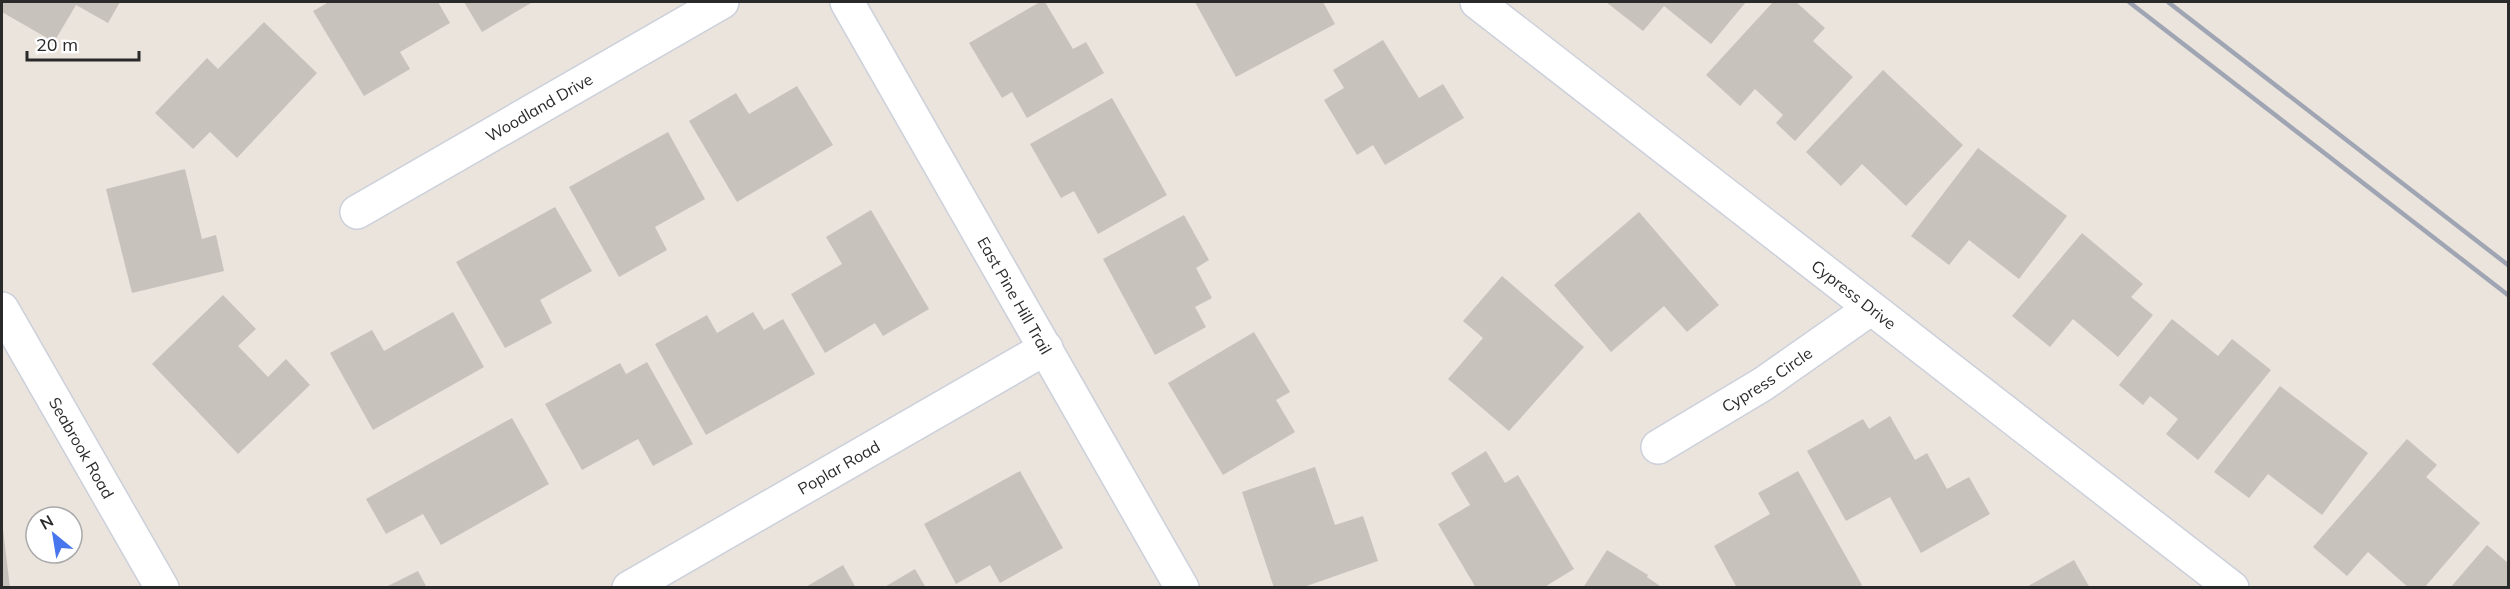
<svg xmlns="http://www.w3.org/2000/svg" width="2510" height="589" font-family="Mulish,sans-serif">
<rect width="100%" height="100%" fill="#ebe4dd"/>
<g fill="#c7c2bc">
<path d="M2 2H120L108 23 76 5 54 42 2 12Z"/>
<path d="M329 2H438L450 23 400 52 410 69 364 96 313 11Z"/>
<path d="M464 2H530L531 3 482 32Z"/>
<path d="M1040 2H1045L1073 49 1086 42 1104 73 1027 118 1012 92 1002 98 969 43Z"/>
<path d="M1195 2H1323L1335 24 1236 77Z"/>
<path d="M1606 2H1746L1711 44 1664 6 1643 31Z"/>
<path d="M1773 2H1796L1825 28 1813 41 1853 77 1795 141 1776 123 1783 115 1755 89 1740 106 1706 75Z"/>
<path d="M264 22 317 73 237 158 210 132 193 149 155 113 207 58 218 69Z"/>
<path d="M1383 40 1419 98 1443 84 1464 118 1385 165 1373 145 1357 155 1324 100 1344 88 1333 70Z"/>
<path d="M1883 70 1963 145 1906 206 1862 164 1841 186 1806 152Z"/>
<path d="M797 86 833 145 737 202 689 121 736 93 749 114Z"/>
<path d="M1112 98 1167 195 1098 234 1074 191 1061 198 1030 144Z"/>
<path d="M668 132 705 199 655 227 667 250 619 277 569 187Z"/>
<path d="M1978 148 2067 216 2019 279 1969 240 1949 265 1911 236Z"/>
<path d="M185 169 202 239 216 235 224 271 132 293 106 189Z"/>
<path d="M555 207 592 271 540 300 552 323 505 348 456 262Z"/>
<path d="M871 210 929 309 883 336 875 323 825 353 791 294 842 264 826 237Z"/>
<path d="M1639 212 1719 305 1687 332 1664 306 1611 352 1554 285Z"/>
<path d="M1184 215 1209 260 1196 268 1212 298 1195 307 1206 327 1155 355 1103 259Z"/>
<path d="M2082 233 2143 284 2131 297 2153 315 2118 357 2073 319 2050 347 2012 316Z"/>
<path d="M1502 276 1584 347 1509 431 1448 379 1483 338 1463 321Z"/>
<path d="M223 295 256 329 238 346 268 377 286 359 310 385 238 454 152 364Z"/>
<path d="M453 312 484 367 373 430 330 353 372 330 384 351Z"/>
<path d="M753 312 764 330 783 319 815 374 706 435 655 344 707 315 717 333Z"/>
<path d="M2172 319 2218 356 2232 339 2271 370 2198 460 2166 434 2178 419 2150 396 2143 405 2119 385Z"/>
<path d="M1254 332 1290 392 1276 400 1295 432 1223 475 1168 383Z"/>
<path d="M647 362 693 444 653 466 638 439 582 470 545 404 620 363 626 374Z"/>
<path d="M2280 386 2368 453 2322 515 2268 474 2249 498 2214 472Z"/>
<path d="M1890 416 1915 460 1927 453 1947 489 1969 477 1990 514 1921 553 1890 497 1846 521 1807 451 1863 419 1869 429Z"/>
<path d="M512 418 549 484 441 545 423 514 386 534 366 499Z"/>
<path d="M2407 439 2437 465 2426 477 2480 523 2424 588H2409L2368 552 2347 576 2313 547Z"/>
<path d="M1486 451 1505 483 1518 475 1574 569 1543 588H1476L1438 524 1470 505 1451 473Z"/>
<path d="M1315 467 1335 525 1363 516 1378 561 1301 588H1274L1242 492Z"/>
<path d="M1020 471 1063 548 1000 583 990 565 956 584 924 524Z"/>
<path d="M1798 471 1862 585 1858 588H1737L1714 546 1770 514 1758 493Z"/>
<path d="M2 529H3L10 588H2Z"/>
<path d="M2487 545 2508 563V588H2450Z"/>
<path d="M1607 550 1648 575 1647 577 1663 588H1583Z"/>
<path d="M2074 560 2090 588H2025Z"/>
<path d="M843 565 856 588H804Z"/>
<path d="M915 569 926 588H883Z"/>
<path d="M418 571 427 588H384Z"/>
</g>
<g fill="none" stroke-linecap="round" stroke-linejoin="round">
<g stroke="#cbd0db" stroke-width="36">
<g id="minor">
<path id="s1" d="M847 2 1182 588"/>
<path id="s2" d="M1477 2 2232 588"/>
<path id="s3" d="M357 212 722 2"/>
<path id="s4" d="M2 309 162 588"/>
<path id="s5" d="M1658 447 1763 384 1870 309"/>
<path id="s6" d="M629 588 1046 348"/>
</g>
</g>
<use href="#minor" stroke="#fff" stroke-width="33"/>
<g stroke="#a0a5b3" stroke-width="4.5">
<path d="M2129 2 2508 295"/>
<path d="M2168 2 2508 265"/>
</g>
</g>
<g text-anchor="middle" stroke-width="5" stroke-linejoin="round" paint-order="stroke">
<g font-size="16" fill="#2a2a2a" stroke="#fff">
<text dy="6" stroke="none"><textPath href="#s3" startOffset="210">Woodland Drive</textPath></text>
<text dy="6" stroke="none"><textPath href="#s1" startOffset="338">East Pine Hill Trail</textPath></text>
<text dy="6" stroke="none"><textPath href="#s2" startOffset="477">Cypress Drive</textPath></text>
<text dy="6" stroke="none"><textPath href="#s5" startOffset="128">Cypress Circle</textPath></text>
<text dy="6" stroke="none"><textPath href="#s4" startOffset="160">Seabrook Road</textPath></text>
<text dy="6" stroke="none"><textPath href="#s6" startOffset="242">Poplar Road</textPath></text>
</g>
</g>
<rect width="2510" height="589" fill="none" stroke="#2a2a2a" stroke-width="6"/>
<g transform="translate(54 535) rotate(330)"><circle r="28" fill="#ffffff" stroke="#aaaaaa" stroke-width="1.5"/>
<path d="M0-4.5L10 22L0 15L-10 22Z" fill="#4877ed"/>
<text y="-9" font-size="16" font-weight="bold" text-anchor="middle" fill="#2a2a2a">N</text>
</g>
<path d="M27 51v9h112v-9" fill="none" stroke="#2a2a2a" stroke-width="3"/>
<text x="36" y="51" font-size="18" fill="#2a2a2a" stroke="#ffffff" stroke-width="4.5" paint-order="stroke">20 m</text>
</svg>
